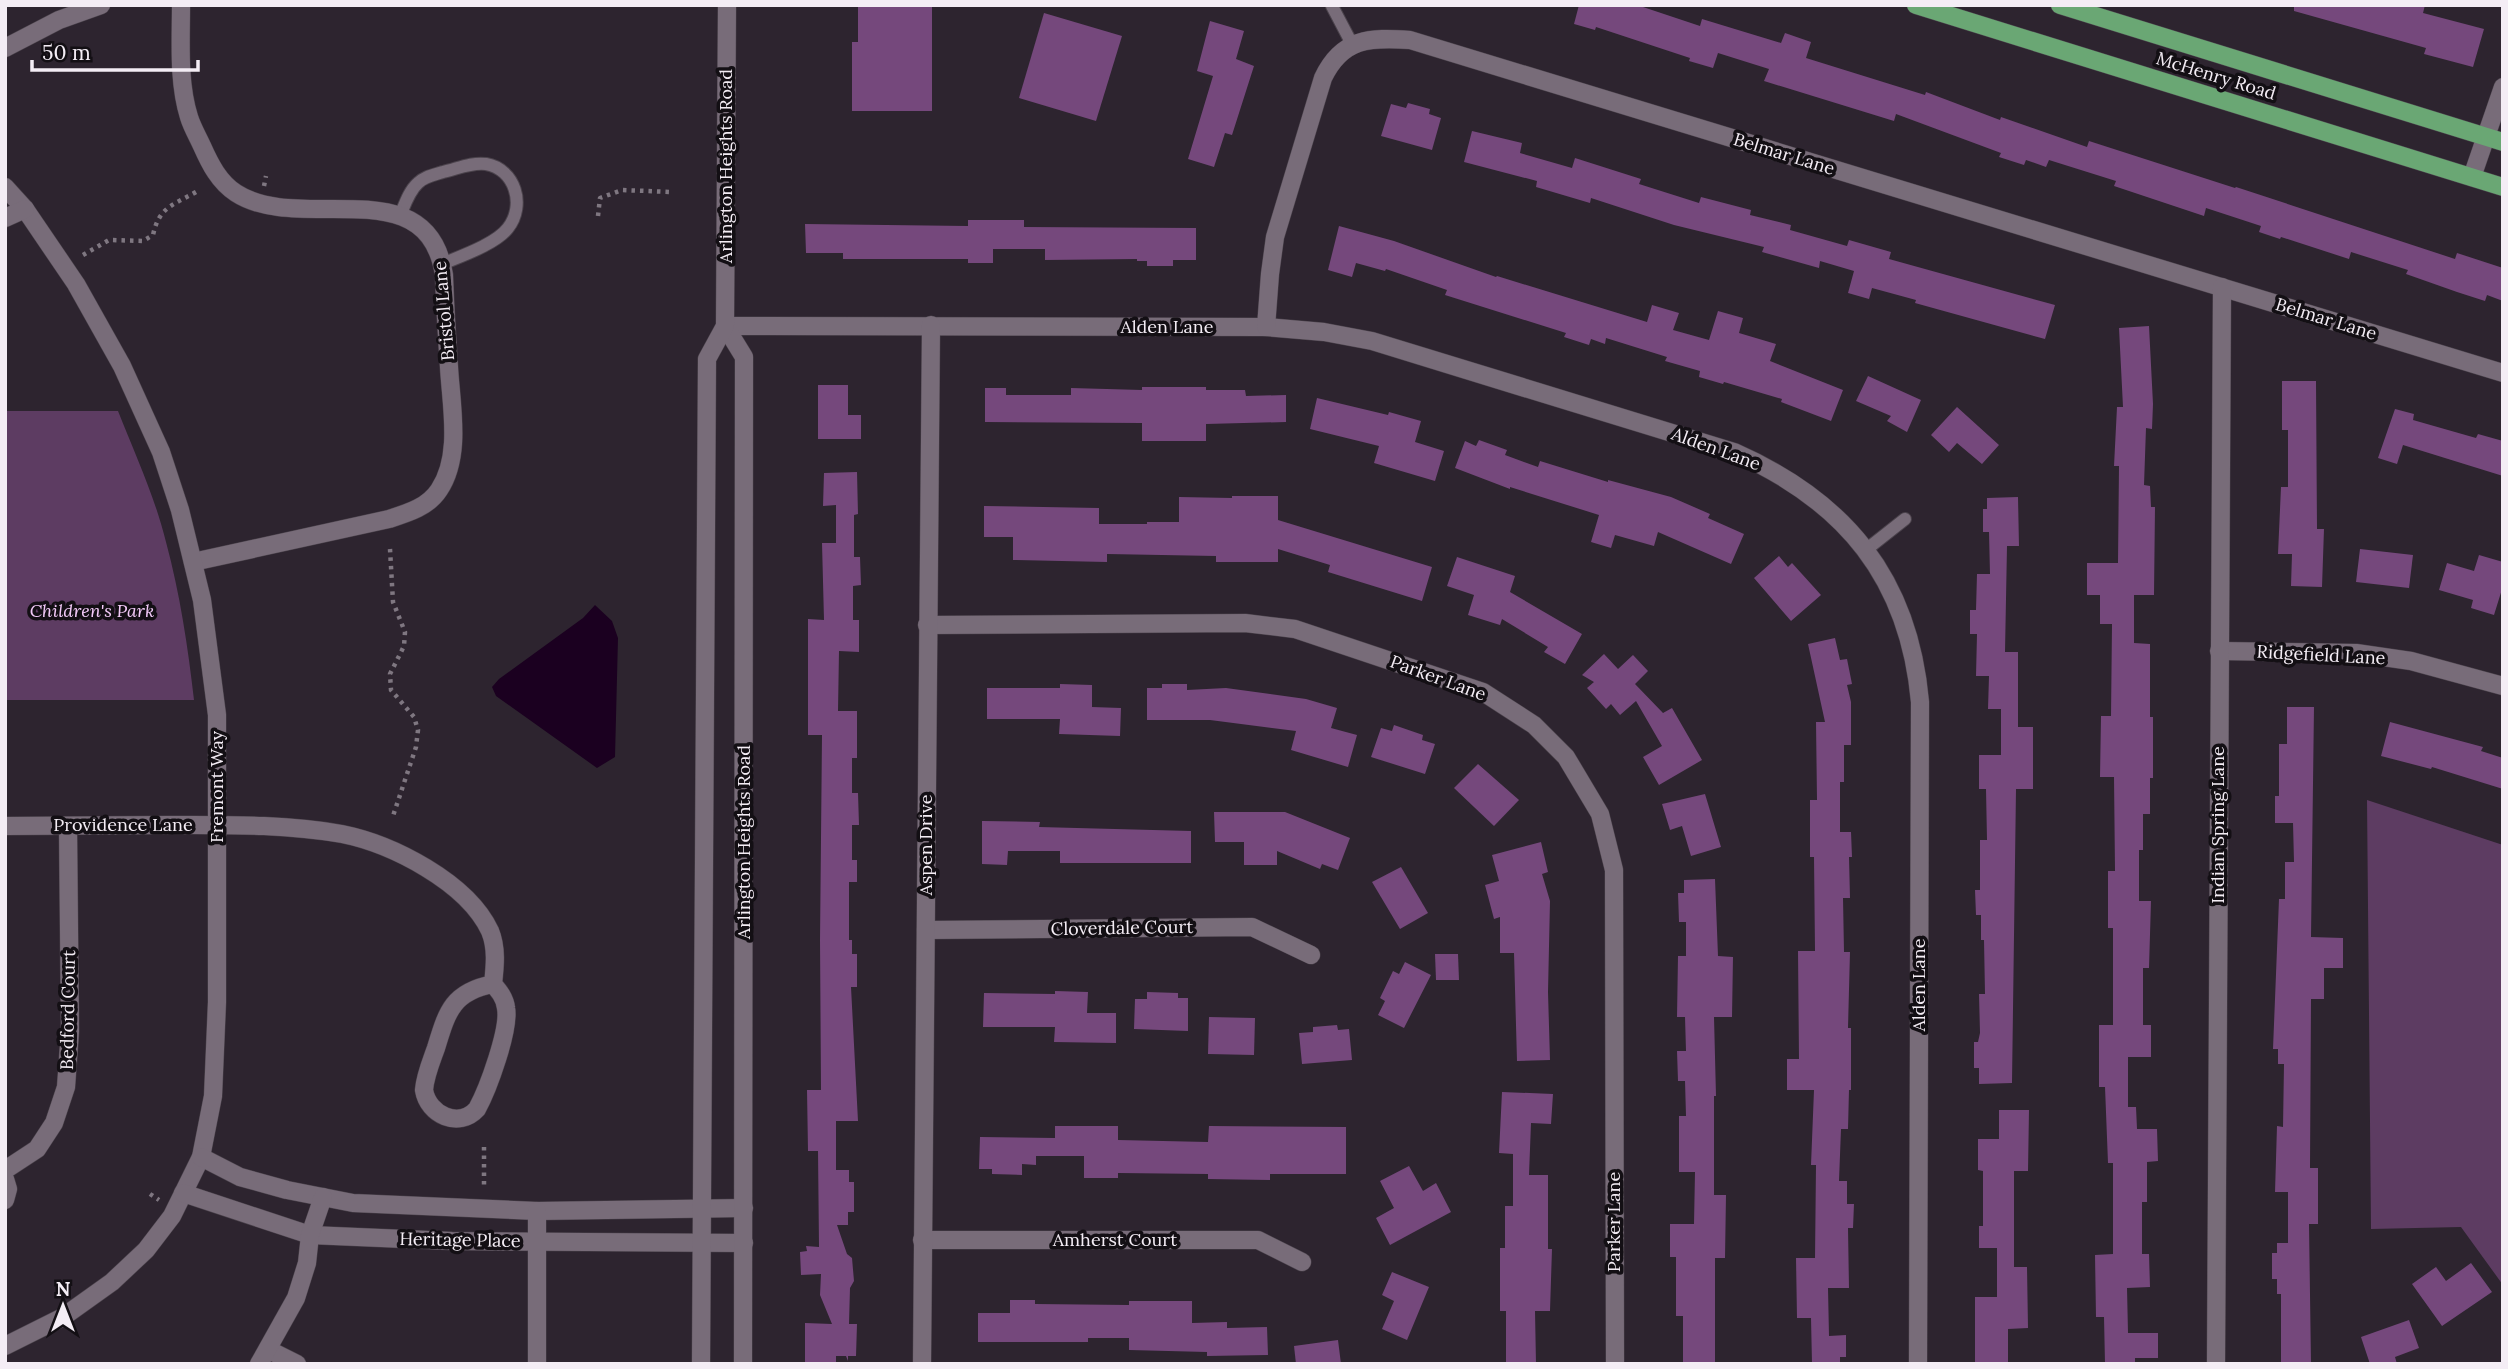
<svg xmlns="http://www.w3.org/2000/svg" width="2508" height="1369" font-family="Lora,serif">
<rect width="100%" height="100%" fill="#2d242f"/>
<g fill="#5d3c62">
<path d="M5 411H118C135 454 155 497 166 542 180 594 188 647 194 700H5Z"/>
<path d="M2367 800 2503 845V1285L2461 1227 2371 1229Z"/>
</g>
<path fill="#1b0020" d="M595 605 612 621 618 638 615 757 597 768 496 696 492 687 499 679 583 618Z"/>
<g fill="#75487c">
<path d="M858 5H932V111H852V42H858Z"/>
<path d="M1579 5H1637L1700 26 1702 19 1781 43 1785 33 1811 42 1806 58 1925 95 1926 92 2000 120 2001 117 2087 147 2089 141 2235 188 2236 187 2455 259 2457 253 2503 268V301L2487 295 2485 301 2457 292 2406 274 2408 270 2351 252 2349 259 2281 237 2280 239 2259 232 2261 226 2206 208 2204 216 2114 186 2116 181 2049 160 2046 167 2026 160 2024 165 1999 157 2001 153 1896 114 1894 121 1764 81 1769 69 1718 53 1713 68 1689 61 1690 58 1596 27 1595 30 1574 24Z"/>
<path d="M2294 5H2425L2423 13 2484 29 2473 67 2424 54 2426 48 2294 11Z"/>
<path d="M1044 13 1122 36 1096 121 1019 98Z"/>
<path d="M1210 21 1244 31 1236 59 1254 66 1232 135 1225 133 1214 167 1188 159 1213 76 1197 71Z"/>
<path d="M1408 103 1430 109 1429 114 1441 118 1432 150 1381 136 1391 104 1406 108Z"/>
<path d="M1472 131 1522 143 1520 153 1572 168 1575 158 1641 179 1639 184 1699 203 1701 197 1751 210 1750 215 1791 225 1790 230 1847 246 1849 240 1891 252 1889 259 2055 305 2045 339 1915 303 1916 300 1872 288 1869 299 1848 293 1854 271 1820 261 1819 268 1762 252 1764 247 1674 225 1591 198 1590 203 1536 187 1537 181 1464 162Z"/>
<path d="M968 220H1024V227L1196 228V260H1173V266H1147V261H1137V259L1045 260V249H993V263H968V259H843V253H806L805 224 968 226Z"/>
<path d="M1339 226 1394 241 1496 277 1497 276 1647 322 1652 305 1679 313 1673 330 1709 340 1718 311 1743 318 1739 333 1776 344 1770 361 1843 390 1831 421 1781 402 1782 399 1724 382 1723 384 1699 377 1700 371 1665 361 1667 357 1606 338 1605 344 1591 339 1589 345 1564 337 1566 333 1445 295 1447 290 1386 269 1385 271 1356 263 1352 277 1328 270Z"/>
<path d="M2149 326 2153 404 2152 429 2146 428 2144 485 2150 486 2151 507H2155L2154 595H2134V643L2150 644V717H2153V778H2150V814H2143V850H2139V901H2151L2149 968H2143V1025H2151V1057H2128V1107H2136L2137 1129H2157L2158 1161 2147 1162V1202H2142V1254H2149L2150 1287 2127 1288 2128 1333H2158V1358H2135V1364H2105L2104 1317H2096L2095 1255 2113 1254V1163H2108L2105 1087H2099V1025H2113V928H2108V871H2115L2114 777H2100L2101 716H2111L2112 624H2100V595H2087V563H2118L2119 466H2114L2117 407H2123L2119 328Z"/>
<path d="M1868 376 1921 400 1907 432 1887 421 1891 416 1856 401Z"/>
<path d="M2282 381H2316L2317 529H2324L2322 587 2291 586 2292 554H2278L2281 487H2288V430H2282Z"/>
<path d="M818 385H848V415H861V439H818Z"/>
<path d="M1142 387H1206V390H1245L1246 396 1286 395V422L1206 424V441H1142V423L985 422V388H1006V395H1071V388L1142 390Z"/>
<path d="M1317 398 1388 415 1389 412 1421 421 1415 442 1444 451 1435 481 1374 463 1379 446 1310 429Z"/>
<path d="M1957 407 1999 445 1982 464 1957 443 1949 452 1931 435Z"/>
<path d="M2395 409 2414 414 2413 420 2476 438 2478 434 2503 441V476L2403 445 2397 464 2378 458Z"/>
<path d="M1479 440 1507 450 1505 455 1538 467 1540 461 1608 482V480L1671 497 1710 514 1708 518 1744 534 1731 564 1658 532 1654 546 1615 535 1611 548 1591 542 1599 515 1510 487V489L1455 468 1465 441 1476 446Z"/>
<path d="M857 472 858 514 854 515V557H860L861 585 853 586V620H859V652L839 651 838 711H857V758H852V793H858L859 825H852V860H857V882H849V940H852V954H857V987H851L858 1121H836V1170H849V1182H854V1212H848V1225H837L847 1254 852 1258 854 1281 850 1288 849 1324H857L856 1356H848V1361L846 1356H836V1364H805V1323L832 1324 820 1295 821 1274 801 1275 800 1252 807 1251 806 1246 819 1247 818 1151H808L807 1090H821L820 940 822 735H808V619L824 620 822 543H836V505L823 506 824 473Z"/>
<path d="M1232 496H1278V520L1432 567 1422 601 1328 572 1330 565 1278 549V562H1216V556L1107 554V562L1013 560V537H984V506L1099 508V524H1147V522H1179V497L1232 498Z"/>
<path d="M2018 497 2019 546H2007L2005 652H2018V727H2033V789H2016L2012 1083 1979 1084V1068H1974V1042H1978L1980 1033 1979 994H1985L1984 940H1981V915H1976L1975 890H1980V840H1987L1986 789H1979V755H2001V709H1988L1989 676H1976L1977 634H1970V610H1976L1977 574H1990L1989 532H1983V509H1987V498Z"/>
<path d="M2360 549 2413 555 2409 588 2356 582Z"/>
<path d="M2479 555 2503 562V586L2494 615 2471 608 2473 600 2439 590 2447 563 2474 571Z"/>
<path d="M1779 556 1788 567 1792 563 1821 595 1791 621 1754 578Z"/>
<path d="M1457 557 1515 576 1510 592 1582 634 1565 664 1544 652 1548 647 1502 619 1500 625 1468 615 1474 595 1447 586Z"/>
<path d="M1835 638 1840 660 1847 659 1852 684 1847 685 1851 702V745H1844V782H1840V832H1851L1852 857H1849L1850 898H1843L1844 952H1850L1848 1028H1851V1090H1849L1848 1129H1841L1839 1181H1847V1204H1854L1853 1228H1848L1849 1288H1828L1829 1336 1846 1335V1357H1840V1364H1812L1811 1318H1797L1796 1258H1815L1816 1165H1811L1814 1090H1787V1059H1799L1798 951H1815L1814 857H1810V800H1817L1816 722H1825L1808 644Z"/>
<path d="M1604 654 1618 669 1633 655 1648 671 1635 684 1663 713 1672 708 1702 760 1659 785 1643 757 1662 746 1636 701 1620 715 1611 704 1606 709 1587 688 1594 682 1582 675Z"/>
<path d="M1060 684 1092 685V707L1121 708 1120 736 1059 734 1060 719H987V688H1060Z"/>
<path d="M1162 684H1187V690L1226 688 1306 699 1337 708 1331 728 1357 735 1348 767 1291 750 1296 731 1210 720H1147V688H1162Z"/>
<path d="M2287 707H2314L2311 937 2343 938V968H2324V999H2311L2310 1168H2318V1224H2309L2311 1364H2281V1294H2277V1279H2272V1253H2277V1243H2288V1192H2275L2277 1126 2283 1127 2284 1064H2278V1049H2273L2279 899H2285V862H2294L2293 823H2275V796H2279V744H2287Z"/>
<path d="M2390 722 2483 747 2481 751 2503 758V789L2432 767 2431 769 2381 756Z"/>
<path d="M1394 725 1423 735 1422 740 1435 744 1425 774 1371 757 1381 728 1392 731Z"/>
<path d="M1478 764 1519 800 1494 826 1454 788Z"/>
<path d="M1705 794 1721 847 1691 856 1682 826 1670 830 1662 804Z"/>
<path d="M1214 812H1285L1350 838 1338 870 1322 864 1320 869 1277 851V865H1244V842H1215Z"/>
<path d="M982 821 1040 822 1039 827 1191 831V863H1060V851H1008L1007 865 982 864Z"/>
<path d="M1541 842 1548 872 1542 874 1550 901 1548 992 1550 1060 1517 1061 1514 953H1500V917L1494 919 1485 885 1499 881 1492 855Z"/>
<path d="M1401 867 1428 913 1400 929 1372 882Z"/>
<path d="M1715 879 1718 956 1733 957 1732 1017H1714L1716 1096H1714V1195H1726L1725 1258H1715V1364H1683V1316H1676V1257H1670V1224H1694L1695 1172H1679V1116H1686L1685 1081H1678L1677 1051H1686L1685 1017H1677L1678 956H1686V922H1679L1678 893H1684V880Z"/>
<path d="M1435 954H1458L1459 980H1436Z"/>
<path d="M1405 962 1431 975 1404 1028 1378 1015 1385 1001 1380 998 1393 971 1399 974Z"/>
<path d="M1055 991 1088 992 1087 1013H1116V1043L1054 1042 1055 1027H983L984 993 1055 994Z"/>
<path d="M1147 992 1178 993V998H1188V1031L1134 1029 1135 999H1147Z"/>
<path d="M1209 1017 1255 1018 1254 1055 1208 1054Z"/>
<path d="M1337 1025 1338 1030 1349 1029 1352 1060 1302 1064 1299 1033 1313 1032V1027Z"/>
<path d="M1502 1092 1553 1094 1551 1124 1531 1123 1529 1175H1548V1249H1552L1550 1311H1535L1536 1364H1506V1311H1500V1248H1505V1206H1513V1154L1499 1153Z"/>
<path d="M1999 1110H2029L2028 1171H2014V1267H2027L2028 1328 2008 1329V1364H1975V1297H1997V1248H1979V1226H1983V1171L1978 1170V1139H1999Z"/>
<path d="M1055 1126H1118V1140L1208 1142 1209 1126 1346 1127V1174H1270V1180L1208 1179V1174L1118 1173V1178H1084V1156H1036V1165L1022 1164V1175L992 1174V1169H979L980 1137 1055 1138Z"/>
<path d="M1409 1166 1423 1191 1436 1183 1451 1212 1390 1245 1376 1218 1394 1208 1380 1181Z"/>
<path d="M2471 1263 2492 1292 2442 1326 2412 1284 2436 1267 2446 1281Z"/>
<path d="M1392 1272 1429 1287 1407 1340 1382 1329 1394 1301 1382 1295Z"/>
<path d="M1010 1300H1035V1304L1129 1305V1301H1192V1323L1227 1322V1328L1267 1327 1268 1355 1207 1356V1352L1129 1350V1338H1088V1342H978V1313H1010Z"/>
<path d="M2409 1320 2419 1348 2395 1357 2397 1364H2370L2361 1337Z"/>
<path d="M1338 1340 1341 1364H1296L1294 1346Z"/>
</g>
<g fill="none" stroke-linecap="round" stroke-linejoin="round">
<g stroke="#4b434c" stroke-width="14">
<g id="lane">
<path d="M1332 6 1352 44"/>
<path d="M400 216C405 204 409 191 418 183 425 176 434 175 443 172 457 169 471 162 486 164 515 169 526 205 508 228 496 244 461 256 442 264"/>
<path d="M1867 549 1905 519"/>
</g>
</g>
<g stroke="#4b434c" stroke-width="19">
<g id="street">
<path d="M181 5C181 42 178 82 189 117 192 127 198 137 202 146 210 164 219 182 236 193 300 235 428 167 444 275 445 306 447 337 449 367 451 405 462 456 439 490 428 507 408 513 389 519L193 562"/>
<path d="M5 48 59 20 101 5"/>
<path d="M2472 177 2503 87"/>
<path d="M5 187 25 209 76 284 122 366 161 452 180 510 202 600 217 715V1002L213 1096 201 1157 172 1216 146 1250 112 1282 63 1317 5 1346"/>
<path d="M5 218 25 209"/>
<path d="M725 326 1266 327 1324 332 1372 341 1734 452C1845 501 1909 578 1920 702L1918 1364"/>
<path d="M1266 327 1270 274 1275 237 1323 78C1342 38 1370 37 1410 40L2503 373"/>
<path d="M927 625 1245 623 1295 629 1483 692 1534 725 1566 757 1600 814 1614 870 1615 1364"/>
<path d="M2219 651 2356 653 2411 661 2503 686"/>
<path d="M5 826C60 826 116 825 171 825 228 825 286 824 342 834 392 844 467 882 490 931 497 948 495 966 493 984 499 991 505 998 506 1008 510 1029 488 1089 477 1109 459 1129 428 1115 424 1090 425 1076 431 1062 436 1048 447 1012 452 992 493 984"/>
<path d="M926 930 1252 927 1311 955"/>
<path d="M201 1157 240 1177 287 1190 353 1203 537 1211 744 1208"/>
<path d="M5 1170 37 1149 54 1123 66 1087 70 1031 68 826"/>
<path d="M5 1179 8 1189 5 1200"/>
<path d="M183 1193 310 1235 452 1241 744 1243"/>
<path d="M922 1240H1258L1302 1262"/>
<path d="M269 1350 297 1364"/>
<path d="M259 1364 296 1298 307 1263 310 1235 323 1197"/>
<path d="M537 1364V1211"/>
<path d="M922 1364 931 325"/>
<path d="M2216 1364 2222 287"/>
</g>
</g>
<g stroke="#4b434c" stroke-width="19">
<g id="secondary">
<path d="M725 326 744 357 743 1364"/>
<path d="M701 1364 707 359 725 326 727 5"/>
</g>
</g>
<g stroke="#4b434c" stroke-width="19">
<g id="primary">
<path d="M1916 5 2503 187"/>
<path d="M2060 5 2503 142"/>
</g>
</g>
<g stroke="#7f7781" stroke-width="4.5" stroke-dasharray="3.5 5" stroke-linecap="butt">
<path d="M264 186 266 176"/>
<path d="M598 216 600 198 622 190 672 192"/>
<path d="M83 255 109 240 143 241 153 235C159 207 173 205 196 192"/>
<path d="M390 549 393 602 405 632 404 646 390 674 391 690 414 717 418 730 416 747 393 816"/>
<path d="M484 1147V1188"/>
<path d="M150 1194 159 1200"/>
</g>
<use href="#lane" stroke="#786c79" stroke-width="12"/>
<use href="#street" stroke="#786c79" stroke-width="18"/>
<use href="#secondary" stroke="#786c79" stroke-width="18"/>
<use href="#primary" stroke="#6aa774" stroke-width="18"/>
</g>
<g text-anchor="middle" stroke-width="7" stroke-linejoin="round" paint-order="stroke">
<g font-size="18" fill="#f4edf5" stroke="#130f14">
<text transform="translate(2216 76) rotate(17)" y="6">McHenry Road</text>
<text transform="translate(1784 154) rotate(17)" y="6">Belmar Lane</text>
<text transform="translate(726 166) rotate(-90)" y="6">Arlington Heights Road</text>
<text transform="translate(444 311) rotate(-95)" y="6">Bristol Lane</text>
<text transform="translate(2326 319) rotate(17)" y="6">Belmar Lane</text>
<text x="1167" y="333">Alden Lane</text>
<text transform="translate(1716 449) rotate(20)" y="6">Alden Lane</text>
<text transform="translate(2321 655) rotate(3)" y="6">Ridgefield Lane</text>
<text transform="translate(1438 678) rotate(20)" y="6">Parker Lane</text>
<text transform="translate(217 787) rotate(-90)" y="6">Fremont Way</text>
<text x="123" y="831">Providence Lane</text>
<text transform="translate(2218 825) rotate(-90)" y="6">Indian Spring Lane</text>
<text transform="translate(744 842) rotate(-90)" y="6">Arlington Heights Road</text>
<text transform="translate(926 845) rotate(-90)" y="6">Aspen Drive</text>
<text transform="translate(1122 928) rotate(-1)" y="6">Cloverdale Court</text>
<text transform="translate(1919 985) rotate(-90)" y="6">Alden Lane</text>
<text transform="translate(68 1010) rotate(-89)" y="6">Bedford Court</text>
<text transform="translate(1614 1222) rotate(-90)" y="6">Parker Lane</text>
<text transform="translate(460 1240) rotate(1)" y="6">Heritage Place</text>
<text x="1115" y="1246">Amherst Court</text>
</g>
<g font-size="18" font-style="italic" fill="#f3caf9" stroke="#130f14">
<text x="92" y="617">Children's Park</text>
</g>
</g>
<rect width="2508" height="1369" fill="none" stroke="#f4edf5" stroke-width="14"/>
<g transform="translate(63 1306)" stroke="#130f14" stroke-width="5" paint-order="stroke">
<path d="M0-5L12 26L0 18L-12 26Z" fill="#f4edf5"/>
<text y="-10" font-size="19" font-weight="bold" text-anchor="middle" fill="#f4edf5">N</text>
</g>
<path d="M32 60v10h166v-10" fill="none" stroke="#f4edf5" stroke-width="3.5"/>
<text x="42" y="60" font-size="21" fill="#f4edf5" stroke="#130f14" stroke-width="5" paint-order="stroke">50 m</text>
</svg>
